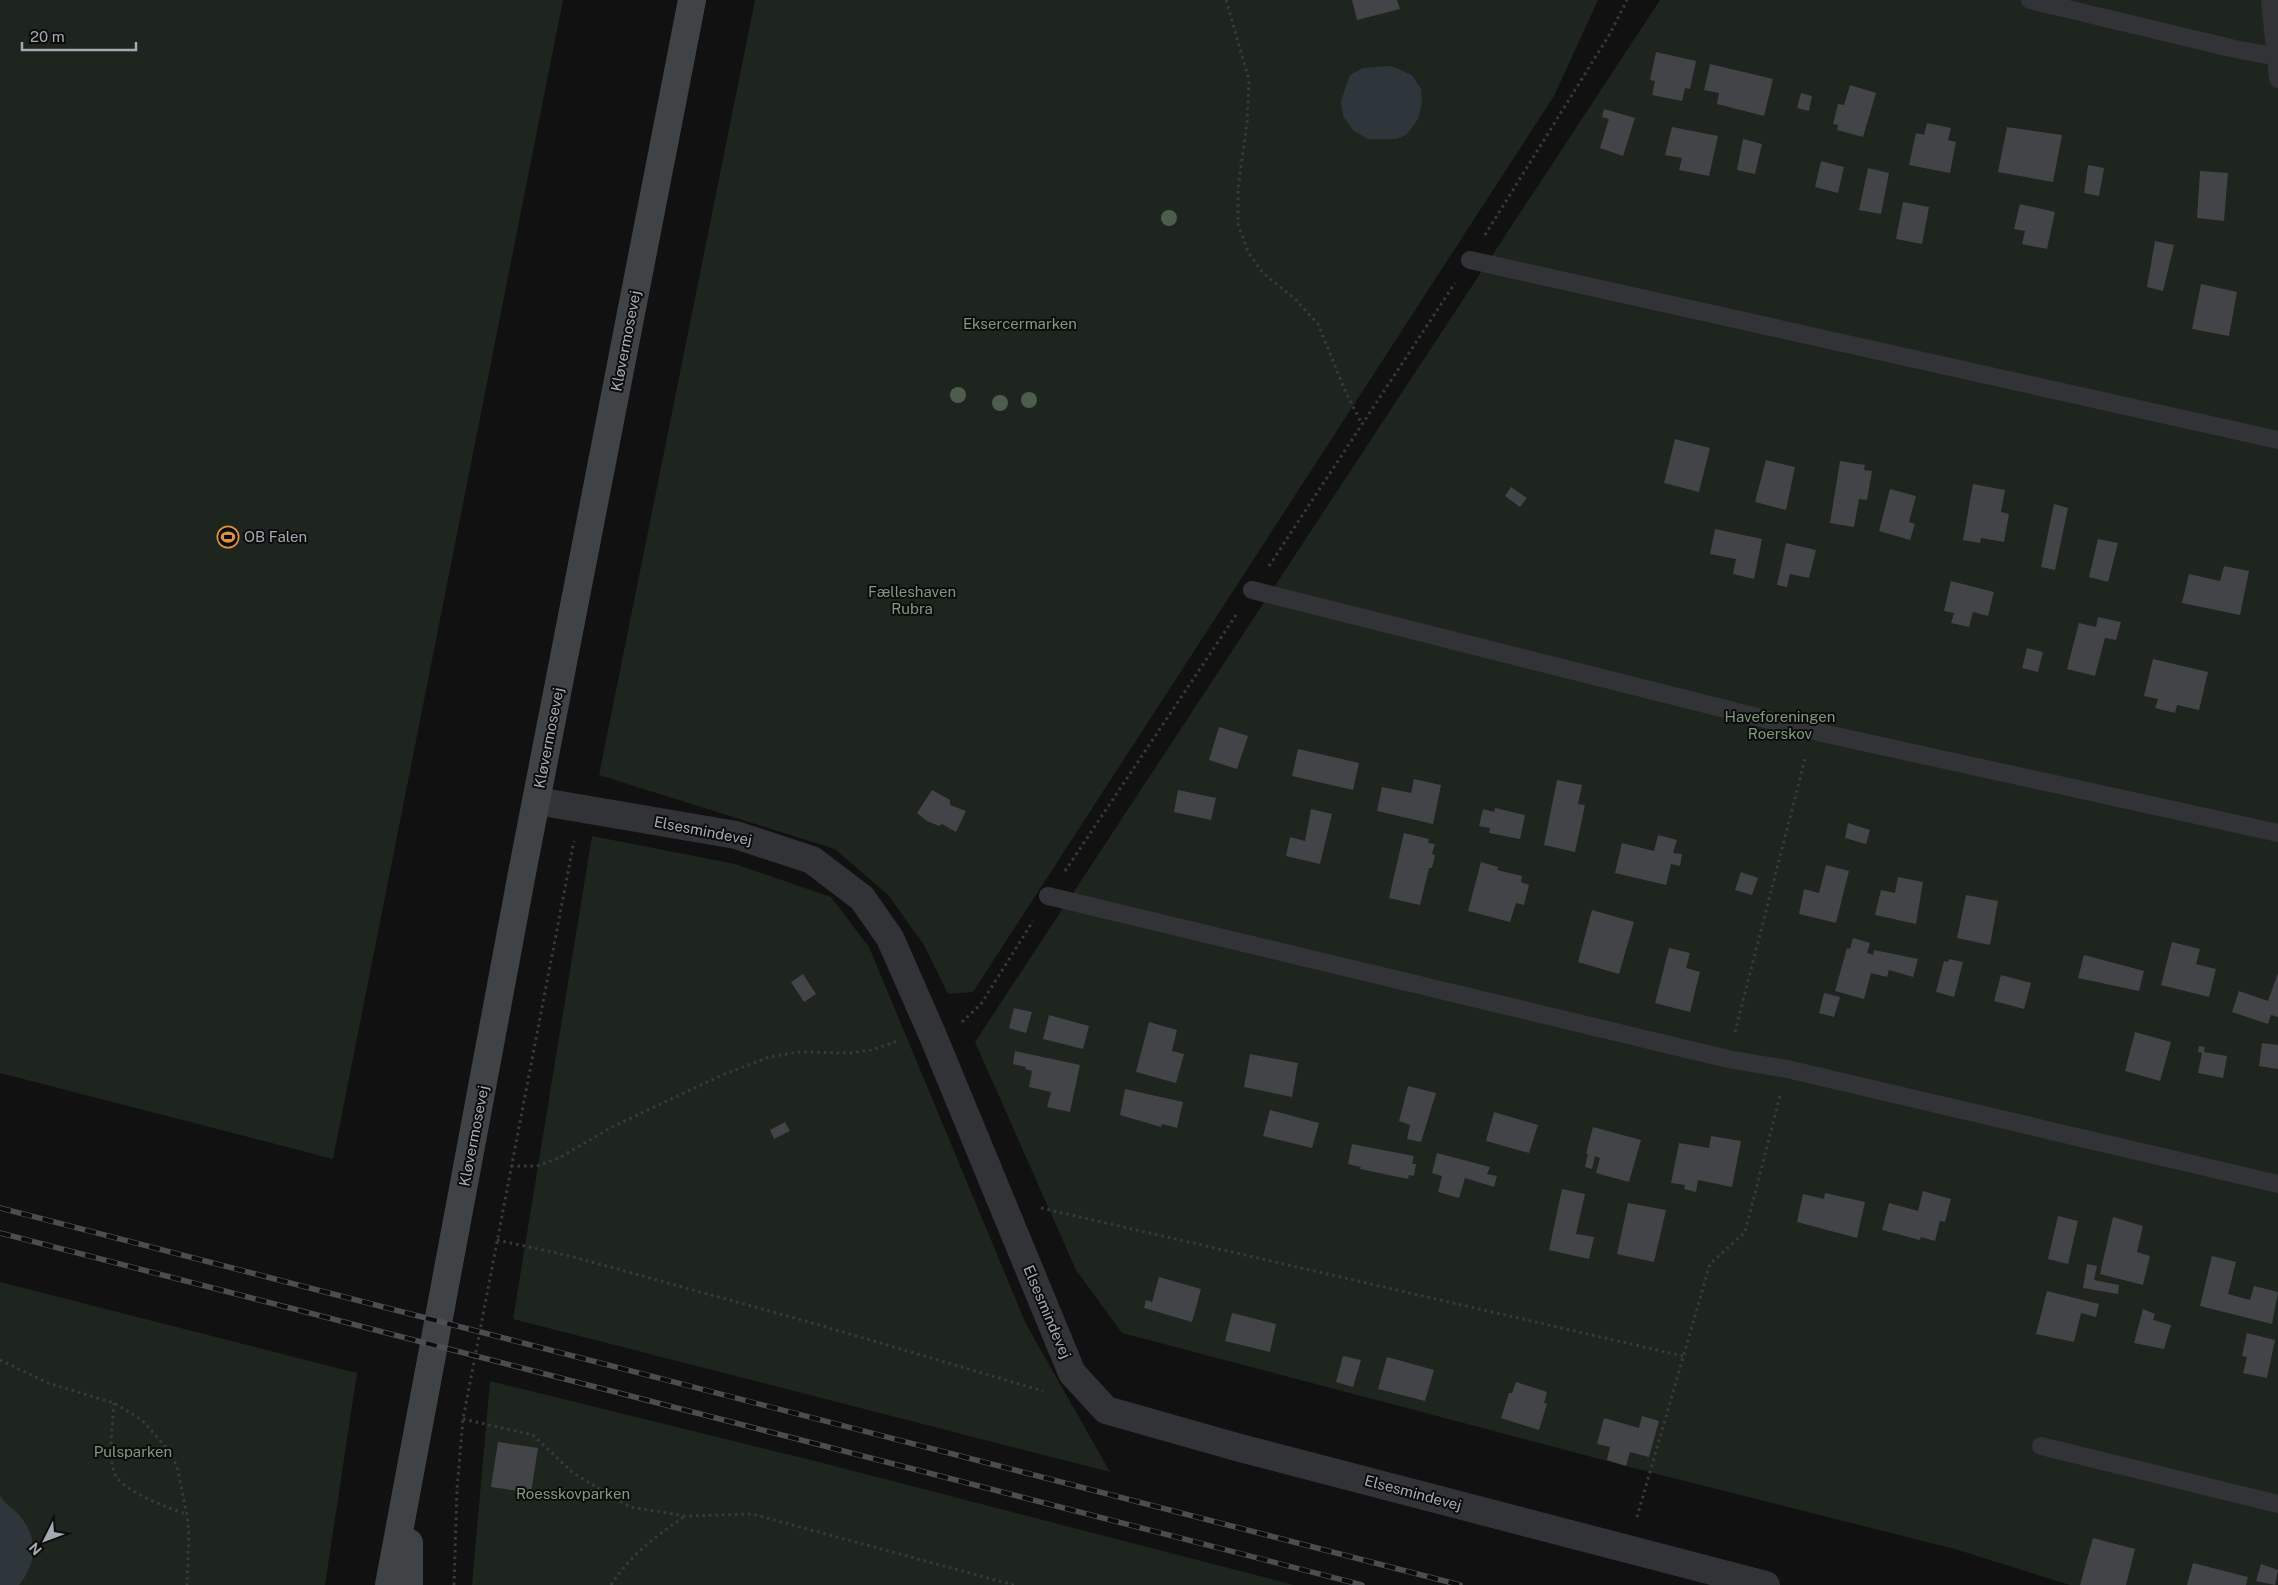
<svg xmlns="http://www.w3.org/2000/svg" width="2278" height="1585" font-family="'Public Sans',sans-serif">
<rect width="100%" height="100%" fill="#111112"/>
<g fill="#1e241e">
<path d="M0 0H563L333 1159 0 1073Z"/>
<path d="M755 0H1598L1554 96 973 992 948 994 924 945 888 895 835 849 599 775Z"/>
<path d="M1660 0H2278V1585H2070L1958 1550 1626 1466 1122 1333 1076 1270 975 1042Z"/>
<path d="M592 836 735 864 831 897 869 947 1026 1324 1110 1472 513 1319Z"/>
<path d="M0 1282 357 1373 325 1585H0Z"/>
<path d="M490 1381 819 1462 1294 1585H472Z"/>
</g>
<g fill="#2e363b">
<path d="M1391 66 1412 75 1421 89 1422 103 1418 119 1407 134 1397 139H1368L1354 131 1343 116 1341 101 1350 75 1363 68Z"/>
<path d="M0 1496C5 1504 14 1509 20 1516 38 1537 37 1563 19 1585H0Z"/>
</g>
<g fill="#434447">
<path d="M1352 0H1397L1400 9 1357 20Z"/>
<path d="M1656 52 1696 61 1690 89 1685 88 1682 101 1652 95 1655 81 1650 80Z"/>
<path d="M1710 64 1773 79 1764 116 1717 104 1719 93 1704 90Z"/>
<path d="M1850 85 1876 93 1863 137 1837 130 1838 125 1833 124 1838 104 1844 105Z"/>
<path d="M1801 93 1812 96 1809 111 1797 108Z"/>
<path d="M1604 109 1635 118 1623 156 1600 148 1609 119 1602 117Z"/>
<path d="M1927 123 1951 128 1948 140 1956 142 1950 173 1909 165 1916 133 1924 135Z"/>
<path d="M1672 127 1718 136 1709 176 1679 170 1682 158 1665 155Z"/>
<path d="M2007 127 2062 135 2053 182 1998 172Z"/>
<path d="M1743 139 1762 144 1755 174 1737 170Z"/>
<path d="M1821 161 1844 167 1838 193 1815 187Z"/>
<path d="M2088 165 2104 168 2099 196 2084 193Z"/>
<path d="M1868 168 1889 173 1881 214 1859 210Z"/>
<path d="M2200 171 2228 173 2224 221 2197 218Z"/>
<path d="M1903 202 1929 207 1922 244 1896 239Z"/>
<path d="M2020 204 2055 212 2047 249 2022 244 2025 231 2014 229Z"/>
<path d="M2155 241 2174 245 2163 291 2147 287Z"/>
<path d="M2201 284 2237 292 2229 336 2192 329Z"/>
<path d="M1675 439 1710 448 1699 492 1664 483Z"/>
<path d="M1766 460 1795 467 1786 510 1755 502Z"/>
<path d="M1840 461 1865 465 1864 470 1872 471 1867 500 1859 499 1854 527 1830 523Z"/>
<path d="M1973 484 2005 490 2001 512 2009 514 2004 542 1981 538 1980 543 1963 540Z"/>
<path d="M1511 487 1527 498 1520 507 1505 496Z"/>
<path d="M1890 489 1916 496 1909 522 1915 524 1910 540 1879 531Z"/>
<path d="M2054 504 2068 508 2055 570 2041 567Z"/>
<path d="M1715 529 1762 539 1754 579 1733 574 1736 559 1710 554Z"/>
<path d="M2098 539 2118 543 2108 582 2089 577Z"/>
<path d="M1786 543 1816 550 1809 578 1790 574 1787 587 1777 585Z"/>
<path d="M2224 566 2249 571 2240 615 2182 603 2189 574 2220 581Z"/>
<path d="M1951 581 1994 592 1988 616 1973 612 1969 627 1951 623 1954 613 1944 611Z"/>
<path d="M2098 617 2121 622 2116 640 2105 638 2095 676 2067 669 2079 623 2096 627Z"/>
<path d="M2027 648 2043 652 2038 672 2022 668Z"/>
<path d="M2153 659 2208 672 2199 710 2177 705 2175 713 2155 708 2158 699 2144 696Z"/>
<path d="M1219 727 1248 736 1237 769 1209 760Z"/>
<path d="M1298 749 1359 763 1353 790 1292 776Z"/>
<path d="M1414 779 1441 785 1433 824 1377 811 1382 787 1411 793Z"/>
<path d="M1557 780 1582 785 1578 804 1585 805 1575 852 1544 845Z"/>
<path d="M932 790 950 800V805L966 811 956 832 942 824 939 826 927 821 917 813Z"/>
<path d="M1178 790 1216 798 1211 820 1174 812Z"/>
<path d="M1495 808 1525 815 1520 839 1489 833 1490 828 1479 826 1483 809 1494 812Z"/>
<path d="M1311 809 1332 814 1320 864 1286 856 1290 837 1305 841Z"/>
<path d="M1848 823 1870 830 1866 844 1845 838Z"/>
<path d="M1404 833 1429 839 1428 843 1435 844 1432 854 1435 855 1432 868H1429L1420 905 1389 898Z"/>
<path d="M1658 835 1677 840 1673 853 1682 854 1680 866 1671 864 1666 885 1615 873 1622 843 1654 851Z"/>
<path d="M1481 862 1498 867 1497 870 1522 876 1521 882 1529 885 1524 905 1516 903 1510 922 1468 911Z"/>
<path d="M1826 865 1849 871 1836 923 1799 914 1804 889 1819 893Z"/>
<path d="M1741 872 1758 878 1752 895 1735 890Z"/>
<path d="M1898 877 1923 882 1916 924 1875 915 1881 890 1895 893Z"/>
<path d="M1966 895 1998 901 1990 945 1957 938Z"/>
<path d="M1592 910 1634 922 1619 974 1578 962Z"/>
<path d="M1853 938 1870 943 1867 953 1873 955 1874 950 1918 959 1913 977 1889 970 1887 977 1871 973 1864 999 1835 991 1847 948 1850 949Z"/>
<path d="M2172 942 2200 949 2196 964 2216 969 2209 997 2161 985Z"/>
<path d="M1669 948 1690 953 1686 968 1700 972 1690 1012 1655 1003Z"/>
<path d="M2084 955 2144 971 2139 991 2078 978Z"/>
<path d="M1949 959 1963 962 1954 997 1936 992 1944 961 1948 962Z"/>
<path d="M2278 973V1017L2271 1015 2268 1024 2232 1012 2239 991 2268 1001Z"/>
<path d="M803 974 816 994 804 1002 791 982Z"/>
<path d="M2001 975 2031 983 2024 1009 1994 1001Z"/>
<path d="M1824 993 1840 997 1834 1017 1819 1013Z"/>
<path d="M1014 1008 1032 1012 1026 1033 1009 1028Z"/>
<path d="M1049 1015 1089 1026 1083 1049 1043 1039Z"/>
<path d="M1149 1022 1177 1030 1172 1051 1184 1054 1176 1083 1136 1072Z"/>
<path d="M2135 1032 2171 1042 2160 1081 2125 1071Z"/>
<path d="M2262 1043 2278 1045V1069L2259 1066Z"/>
<path d="M2199 1046 2205 1047 2204 1052 2227 1056 2223 1078 2198 1073 2202 1053 2198 1052Z"/>
<path d="M1015 1051 1080 1065 1070 1112 1047 1107 1051 1092 1029 1087 1032 1071 1025 1069 1026 1067 1013 1064Z"/>
<path d="M1250 1054 1298 1063 1292 1097 1244 1087Z"/>
<path d="M1408 1086 1436 1093 1421 1142 1407 1139 1410 1125 1399 1121Z"/>
<path d="M1125 1089 1183 1102 1177 1128 1162 1124 1161 1127 1120 1115Z"/>
<path d="M1270 1110 1319 1123 1312 1148 1263 1136Z"/>
<path d="M1494 1112 1538 1125 1529 1153 1486 1141Z"/>
<path d="M785 1122 790 1131 774 1139 770 1130Z"/>
<path d="M1593 1127 1641 1140 1629 1182 1596 1173 1600 1158 1595 1156 1592 1169 1585 1167 1588 1154H1586Z"/>
<path d="M1711 1136 1741 1141 1732 1187 1698 1180 1696 1192 1684 1189 1685 1185 1671 1183 1679 1143 1709 1148Z"/>
<path d="M1352 1144 1414 1156 1412 1164H1416L1414 1176 1409 1175 1408 1179 1360 1169 1361 1167 1348 1164Z"/>
<path d="M1437 1153 1490 1167 1487 1174 1497 1176 1494 1187 1465 1178 1459 1198 1438 1192 1442 1176 1432 1173Z"/>
<path d="M1562 1189 1585 1194 1576 1234 1594 1237 1589 1259 1549 1250Z"/>
<path d="M1923 1191 1951 1199 1945 1222 1940 1221 1935 1241 1921 1237 1920 1240 1882 1230 1889 1203 1918 1211Z"/>
<path d="M1825 1193 1865 1202 1857 1238 1797 1222 1803 1194 1824 1199Z"/>
<path d="M1628 1203 1666 1210 1654 1262 1617 1254Z"/>
<path d="M2058 1216 2078 1221 2068 1264 2048 1259Z"/>
<path d="M2113 1217 2143 1226 2137 1252 2150 1256 2143 1285 2100 1274Z"/>
<path d="M2212 1256 2236 1262 2228 1294 2250 1300 2254 1286 2278 1292 2272 1324 2200 1306Z"/>
<path d="M2087 1264 2097 1266 2094 1280 2119 1285 2118 1294 2083 1288Z"/>
<path d="M1159 1277 1201 1289 1192 1322 1144 1308 1146 1300 1152 1302Z"/>
<path d="M2047 1291 2099 1304 2096 1317 2081 1313 2074 1342 2036 1334Z"/>
<path d="M2143 1309 2155 1314 2153 1320 2171 1325 2164 1349 2134 1343Z"/>
<path d="M1232 1313 1276 1324 1270 1352 1225 1341Z"/>
<path d="M2247 1333 2275 1340 2267 1378 2243 1373 2247 1357 2242 1356Z"/>
<path d="M1343 1356 1361 1360 1353 1387 1336 1382Z"/>
<path d="M1387 1357 1434 1370 1425 1401 1378 1389Z"/>
<path d="M1516 1382 1547 1392 1544 1403 1547 1404 1539 1430 1501 1418 1509 1393H1512Z"/>
<path d="M1642 1416 1659 1421 1649 1457 1630 1452 1626 1466 1607 1460 1610 1447 1597 1444 1604 1418 1639 1428Z"/>
<path d="M498 1442 538 1448 531 1493 491 1487Z"/>
<path d="M2093 1538 2135 1549 2126 1585H2080Z"/>
<path d="M2193 1563 2248 1577 2246 1585H2187Z"/>
<path d="M2261 1564 2278 1570 2275 1585 2256 1581Z"/>
</g>
<g fill="none" stroke-linecap="round" stroke-linejoin="round">
<g stroke="#383a3d" stroke-width="3" stroke-dasharray="2.5 4" stroke-linecap="butt">
<path d="M1226 0 1249 80 1247 123 1238 189V224L1248 252 1262 272 1296 300 1318 324 1346 393 1362 424"/>
<path d="M1485 235 1611 32 1627 0"/>
<path d="M1269 566 1455 283"/>
<path d="M1065 871 1236 615"/>
<path d="M962 1022 981 1004 1033 921"/>
<path d="M1735 1032 1805 759"/>
<path d="M511 1166H537L559 1158 612 1127 720 1076 769 1057 798 1052 851 1053 871 1050 898 1041"/>
<path d="M1041 1208 1683 1356"/>
<path d="M497 1240 570 1256 809 1322 1043 1391"/>
<path d="M0 1360 48 1383 114 1403 142 1420 163 1444 177 1466 187 1515 189 1536 187 1585"/>
<path d="M114 1403C113 1424 108 1451 114 1472 120 1491 169 1508 186 1514"/>
<path d="M463 1419 533 1435 573 1473 630 1507 686 1516 752 1514 1014 1585"/>
<path d="M1637 1517 1710 1264 1745 1232 1780 1096"/>
<path d="M454 1585 457 1489 463 1419 574 841"/>
<path d="M611 1585C632 1553 654 1538 685 1516"/>
</g>
<g stroke="#323336" stroke-width="18">
<path d="M2030 0 2235 49 2278 57"/>
<path d="M2270 0 2278 79"/>
<path d="M1470 260 2278 440"/>
<path d="M1252 590 1813 731 2278 833"/>
<path d="M1048 896 1728 1059 1787 1069 2278 1184"/>
<path d="M2041 1446 2278 1504"/>
</g>
<path stroke="#323336" stroke-width="28" d="M537 801 736 835 812 860 862 898 890 938 933 1036 1072 1373 1106 1410 1240 1448 1766 1585"/>
<g stroke="#404346" stroke-width="28">
<path d="M389 1585 522 873 692 0"/>
<path d="M409 1585V1543"/>
</g>
<g stroke="#4b4e51" stroke-width="5.5">
<g id="rail">
<path d="M0 1208 1460 1585"/>
<path d="M0 1233 1362 1585"/>
</g>
</g>
<use href="#rail" stroke="#0c0c0d" stroke-width="4" stroke-dasharray="11" stroke-linecap="butt"/>
</g>
<g fill="#4e5c4d">
<circle cx="1169" cy="218" r="8"/>
<circle cx="958" cy="395" r="8"/>
<circle cx="1029" cy="400" r="8"/>
<circle cx="1000" cy="403" r="8"/>
</g>
<defs>
<g id="stadium-ring" transform="scale(1.125)"><circle r="9.5" fill="#0c0c0d" stroke="#da9141" stroke-width="1.5"/><path d="M0-5a6.5 5 0 1 0 0 10a6.5 5 0 1 0 0-10ZM-3.5-1.8h7v3.6h-7Z" fill="#da9141"/></g>
</defs>
<g fill-rule="evenodd">
<use href="#stadium-ring" x="228" y="537"/>
</g>
<g text-anchor="middle" stroke-width="4" stroke-linejoin="round" paint-order="stroke">
<g font-size="15" fill="#7f9a7d" stroke="#0c0c0d">
<text x="1020" y="329">Eksercermarken</text>
<text x="912" y="597">Fælleshaven<tspan x="912" dy="17">Rubra</tspan></text>
<text x="1780" y="722">Haveforeningen<tspan x="1780" dy="17">Roerskov</tspan></text>
<text x="133" y="1457">Pulsparken</text>
<text x="573" y="1499">Roesskovparken</text>
</g>
<g font-size="15" fill="#a4aab1" stroke="#0c0c0d">
<text transform="translate(626 341) rotate(-79)" y="5">Kløvermosevej</text>
<text transform="translate(549 738) rotate(-79)" y="5">Kløvermosevej</text>
<text transform="translate(703 831) rotate(11)" y="5">Elsesmindevej</text>
<text transform="translate(474 1136) rotate(-79)" y="5">Kløvermosevej</text>
<text transform="translate(1047 1312) rotate(67)" y="5">Elsesmindevej</text>
<text transform="translate(1413 1493) rotate(15)" y="5">Elsesmindevej</text>
</g>
<g font-size="15" fill="#a4aab1" stroke="#0c0c0d" text-anchor="start">
<text x="244" y="542">OB Falen</text>
</g>
</g>
<g transform="translate(45 1540) rotate(228)" stroke="#0c0c0d" stroke-width="4" paint-order="stroke">
<path d="M0-4L9 19L0 12L-9 19Z" fill="#a4aab1"/>
<text y="-8" font-size="14" font-weight="bold" text-anchor="middle" fill="#a4aab1">N</text>
</g>
<path d="M22 42v8h114v-8" fill="none" stroke="#a4aab1" stroke-width="2.5"/>
<text x="30" y="42" font-size="15" fill="#a4aab1" stroke="#0c0c0d" stroke-width="4" paint-order="stroke">20 m</text>
</svg>
